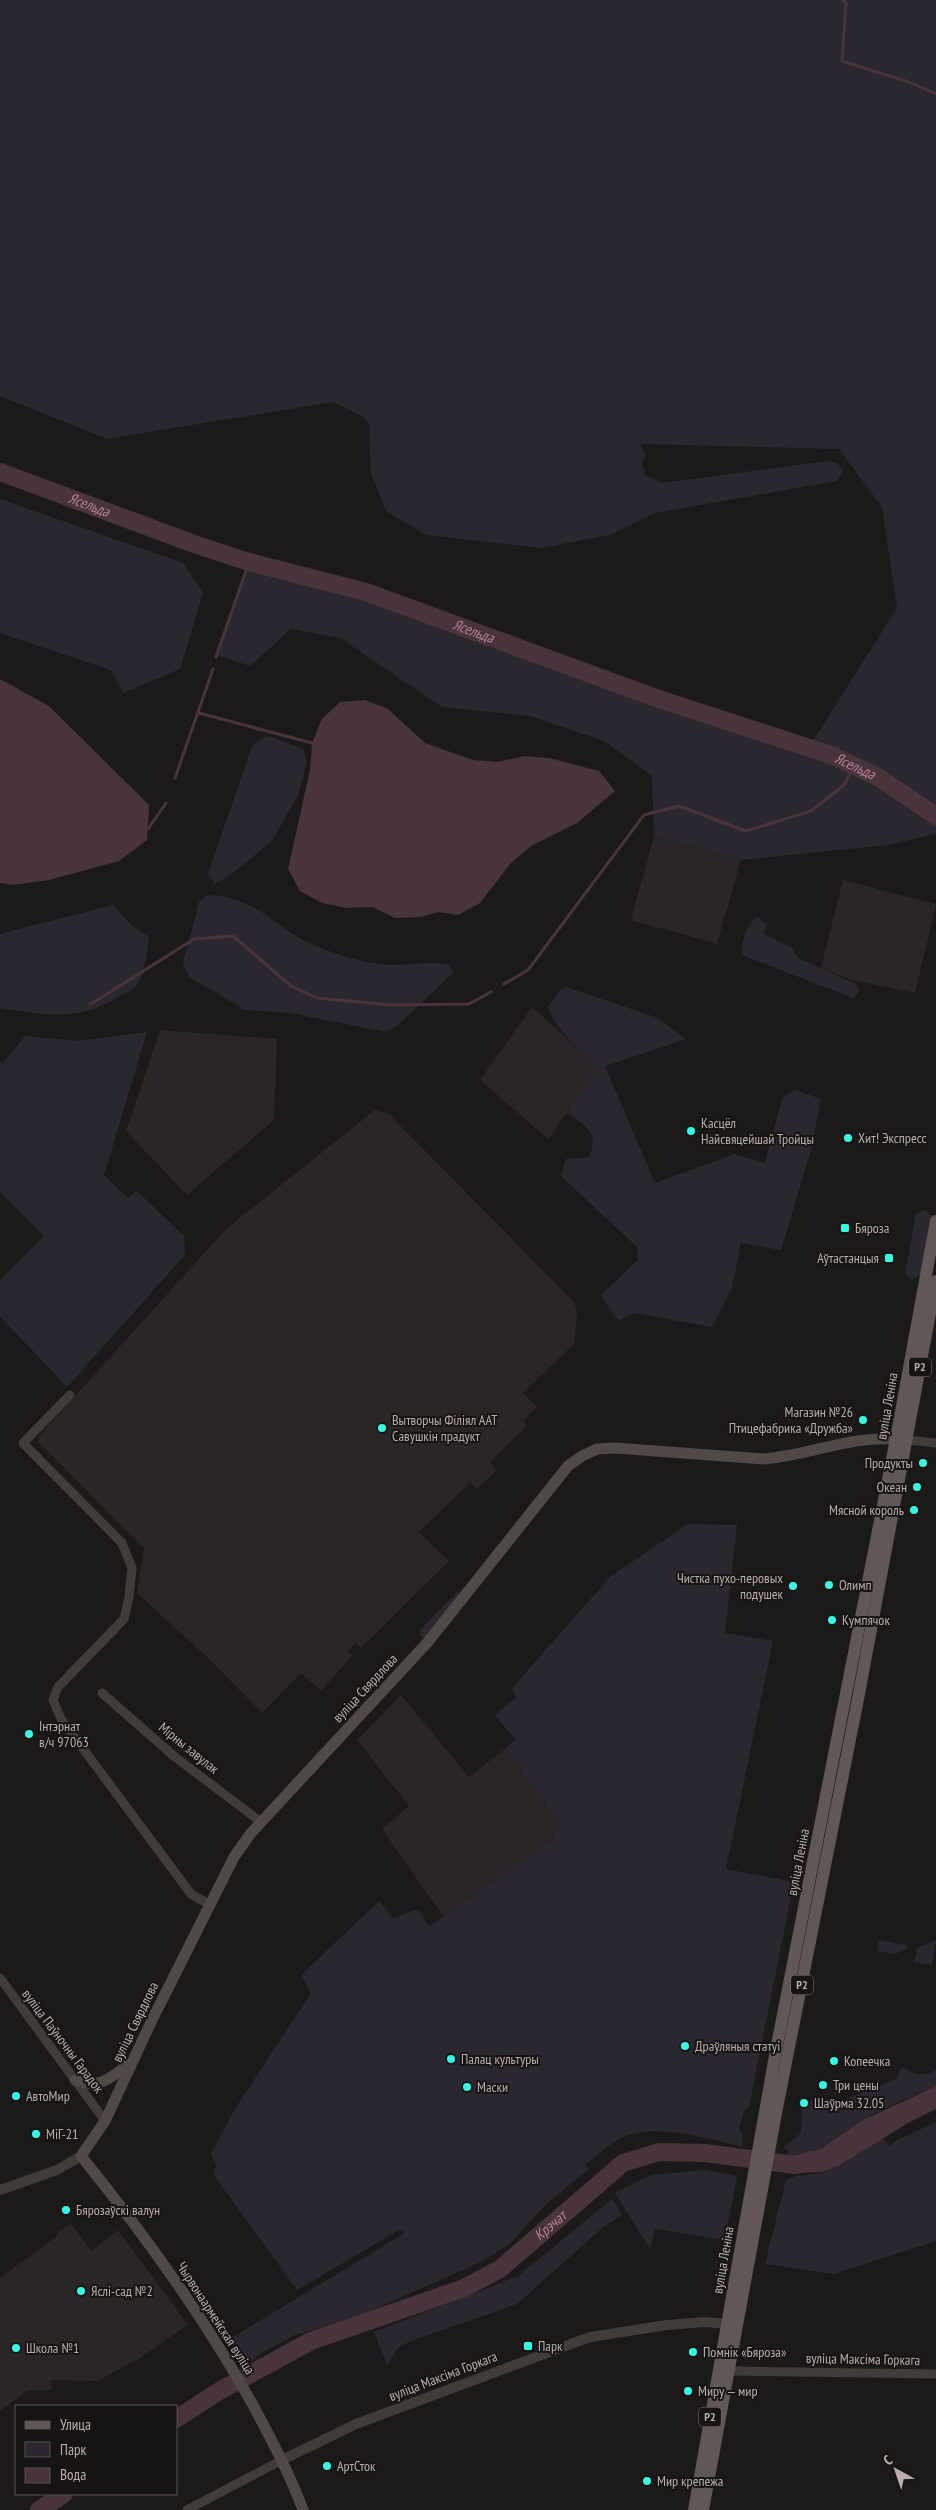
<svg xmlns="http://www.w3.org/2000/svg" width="936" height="2510" font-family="'PT Sans Narrow',sans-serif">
<rect width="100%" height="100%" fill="#1c1a19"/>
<g fill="#292625">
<path d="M654 836 741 860 717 944 631 920Z"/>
<path d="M843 880 936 904 915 993 848 979 821 968Z"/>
<path d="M532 1007 600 1068 548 1139 480 1080Z"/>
<path d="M160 1030 277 1039 274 1120 187 1195 126 1131Z"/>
<path d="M375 1110 389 1114 574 1302 577 1314 574 1344 523 1393 537 1407 523 1421 527 1426 490 1462 497 1470 477 1489 470 1483 419 1532 449 1561 361 1648 355 1643 348 1651 352 1656 321 1691 301 1673 262 1713 210 1660 137 1593 144 1548 38 1442 39 1436 226 1229Z"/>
<path d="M401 1695 469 1777 506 1748 562 1827 552 1840 443 1916 382 1829 409 1806 357 1740Z"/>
<path d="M71 2223 91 2251 118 2230 188 2325 138 2359 98 2381 51 2380V2390L27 2391 0 2411V2278L58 2235 57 2233Z"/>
</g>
<g fill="#2b2731">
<path d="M0 0H936V834L888 845 741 860 654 836 652 776 604 741 530 716 442 707 340 638 291 629 250 666 217 655 249 562 366 592 656 698 809 747 897 608 882 507 839 449 640 444 645 454 642 464 645 475 662 483 828 461 837 463 843 470 837 481 655 513 610 535 541 548 426 535 386 511 371 473 369 426 364 417 333 402 107 439 0 396Z"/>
<path d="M0 499 183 563 203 593 180 669 123 693 111 670 0 633Z"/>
<path d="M269 736 303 749 307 761 298 795 272 841 233 873 215 884 208 874 252 746 260 739Z"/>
<path d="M216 895C231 898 247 903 260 911 275 921 289 933 305 941 328 952 364 964 390 965 410 965 428 961 448 964L454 972 397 1026 386 1032 290 1013 245 1010 189 977 183 963 199 902 206 896Z"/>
<path d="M113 905 132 926 149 937C148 949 144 977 136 986 132 990 125 993 120 996 80 1022 44 1015 0 1008V934Z"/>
<path d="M758 917 767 925 764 934 792 948 798 958 858 985 859 992 853 998 742 955C741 943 747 922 758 917Z"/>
<path d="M566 987 658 1018 686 1039 605 1066 655 1183 735 1154 765 1163 782 1099 795 1090 821 1099 811 1150 781 1250 741 1243 732 1288 712 1327 634 1313 618 1321 601 1295 638 1260 637 1247 561 1176 566 1159 589 1157C600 1134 585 1124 567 1113L599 1068C582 1051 556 1032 548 1007L559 991Z"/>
<path d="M147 1032 104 1175 128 1198 137 1191 184 1236 185 1255 67 1387 0 1316V1280L44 1236 0 1192V1061L2 1064 25 1036 78 1041Z"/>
<path d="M924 1210 932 1216 921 1275 910 1279 905 1273 916 1214Z"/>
<path d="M688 1524 737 1525 725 1633 773 1641 726 1869 794 1882 749 2107 744 2110 739 2130 743 2135 742 2147C707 2138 657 2123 623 2137 610 2143 596 2156 585 2165L589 2169 545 2205 511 2243 483 2261 361 2315 295 2335 261 2353 245 2366 231 2342 233 2337 403 2234 404 2231 399 2230 297 2290 213 2174 216 2165 211 2154 233 2112 311 1993 301 1975 379 1901 393 1918 418 1909 429 1926 552 1840 562 1827 506 1748 515 1739 495 1715 516 1697 512 1688 611 1576Z"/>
<path d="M457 1592 461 1593 425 1638 421 1637 420 1630Z"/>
<path d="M879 1940 907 1945 906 1949 895 1954 877 1951Z"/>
<path d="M936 1940 932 1965 914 1962 917 1948Z"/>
<path d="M903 2067C913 2075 925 2077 936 2070V2086C911 2096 886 2107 863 2120 841 2132 812 2161 786 2161L788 2151 784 2147 801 2133 802 2107 814 2099 844 2100 898 2078 899 2071Z"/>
<path d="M936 2122V2241L834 2274 765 2264 786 2180C799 2173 811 2176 824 2172 845 2165 864 2149 882 2138L890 2146 895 2141Z"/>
<path d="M705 2170 737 2176 725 2240 655 2229 650 2249 615 2193 651 2175Z"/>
<path d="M612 2199 622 2215 602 2228 517 2304 411 2341 399 2347 387 2365 374 2332 518 2276Z"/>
</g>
<g fill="#48343a">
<path d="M0 679 49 706 149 805 147 840 119 861 49 880 12 885 0 883Z"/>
<path d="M365 700 388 709 425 743 473 760 498 762 524 756 549 758 599 771 615 791 577 823 531 846 511 863 480 903 458 915 438 912 421 917 395 918 372 907 347 908 322 903 300 891 288 869 310 770 312 743 322 719 340 702Z"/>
<path d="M936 2086V2109L908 2123 840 2165 823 2172 792 2173 790 2168 792 2161 822 2148 861 2121Z"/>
</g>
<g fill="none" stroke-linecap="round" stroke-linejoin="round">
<g stroke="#48343a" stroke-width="3">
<path d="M843 0 846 3 842 61 909 82 936 94"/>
<path d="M216 657 249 562"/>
<path d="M199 713 312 743"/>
<path d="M175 778 213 669"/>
<path d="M148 829 166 803"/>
<path d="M504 984 528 970 644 815 679 806 746 831 811 811 844 785 855 765"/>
<path d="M91 1004 194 939 233 936 291 986 317 998 391 1005 469 1004 491 992"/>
</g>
<g stroke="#48343a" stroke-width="18">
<path id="s1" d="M0 472 197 545 249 562 366 592 656 698 831 755 878 777 936 816"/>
<path id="s2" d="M176 2419 221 2390 311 2341 464 2288 500 2269 623 2163 659 2152 705 2153 795 2165 813 2160"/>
<path d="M39 2510 64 2494"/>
</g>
<g stroke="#413b3a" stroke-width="9">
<path d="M70 1395 23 1443 122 1543 132 1568 129 1597 124 1619 58 1687 53 1700 61 1719 191 1894 210 1905"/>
<path d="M907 1440 936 1443"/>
<path d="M102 1693 175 1757 261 1822"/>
<path d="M0 1978 105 2121"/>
<path d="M729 2371 936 2374"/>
<path d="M187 2510 282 2460"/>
</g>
<g stroke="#413b3a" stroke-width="10">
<path d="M0 2190 57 2170 81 2156"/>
<path d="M282 2460 356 2424 590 2337 667 2325 705 2322 727 2324"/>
</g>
<g stroke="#514848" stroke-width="11">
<path d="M75 2080C100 2089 109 2079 129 2064"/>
<path d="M303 2510C290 2474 272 2441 254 2407 205 2318 145 2235 81 2156L105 2121 152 2020 234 1857 251 1833 427 1643 568 1466 582 1456 597 1449 615 1448 764 1459C809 1455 850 1436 896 1439"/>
</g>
<g stroke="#605756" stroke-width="12">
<path d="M694 2510 776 2050 896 1439 936 1221"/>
<path d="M703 2510 777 2108 858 1699 936 1281"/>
</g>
</g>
<g fill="#36f8e6" stroke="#171514" stroke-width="2">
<circle cx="691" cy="1131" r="5"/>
<circle cx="848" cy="1138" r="5"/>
<rect x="840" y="1223" width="10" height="10" rx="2.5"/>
<rect x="884" y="1253" width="10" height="10" rx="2.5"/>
<circle cx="863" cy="1420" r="5"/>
<circle cx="382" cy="1428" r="5"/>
<circle cx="923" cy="1463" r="5"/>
<circle cx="917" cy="1487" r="5"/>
<circle cx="914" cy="1510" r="5"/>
<circle cx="829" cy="1585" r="5"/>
<circle cx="793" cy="1586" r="5"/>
<circle cx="832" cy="1620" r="5"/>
<circle cx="29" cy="1734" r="5"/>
<circle cx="685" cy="2046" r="5"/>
<circle cx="451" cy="2059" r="5"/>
<circle cx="834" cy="2061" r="5"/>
<circle cx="823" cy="2085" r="5"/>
<circle cx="467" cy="2087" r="5"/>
<circle cx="16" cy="2096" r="5"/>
<circle cx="804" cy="2103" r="5"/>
<circle cx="36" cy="2134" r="5"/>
<circle cx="66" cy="2210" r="5"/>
<circle cx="81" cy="2291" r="5"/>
<rect x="523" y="2341" width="10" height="10" rx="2.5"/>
<circle cx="16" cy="2348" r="5"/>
<circle cx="693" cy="2352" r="5"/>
<circle cx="688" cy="2391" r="5"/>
<circle cx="327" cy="2466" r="5"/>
<circle cx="647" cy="2481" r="5"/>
</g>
<g text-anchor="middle" stroke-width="4" stroke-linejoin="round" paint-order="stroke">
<g fill="#171514" stroke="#8a7f7f" stroke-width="1">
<rect x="909" y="1357.5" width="22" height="19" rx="4"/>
<rect x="791" y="1975.5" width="22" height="19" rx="4"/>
<rect x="699" y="2407.5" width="22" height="19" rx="4"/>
</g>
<g font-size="12" font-weight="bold" fill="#bcacad">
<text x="920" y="1371">Р2</text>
<text x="802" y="1989">Р2</text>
<text x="710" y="2421">Р2</text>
</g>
<g font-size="14" fill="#bcacad" stroke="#171514" text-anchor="start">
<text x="701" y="1128">Касцёл<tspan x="701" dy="16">Найсвяцейшай Тройцы</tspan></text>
<text x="858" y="1143">Хит! Экспресс</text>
<text x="855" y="1233">Бяроза</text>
<text x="879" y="1263" text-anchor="end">Аўтастанцыя</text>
<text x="853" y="1417" text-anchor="end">Магазин №26<tspan x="853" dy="16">Птицефабрика «Дружба»</tspan></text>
<text x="392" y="1425">Вытворчы Філіял ААТ<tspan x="392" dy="16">Савушкін прадукт</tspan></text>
<text x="913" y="1468" text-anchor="end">Продукты</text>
<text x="907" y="1492" text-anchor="end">Океан</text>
<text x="904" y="1515" text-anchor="end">Мясной король</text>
<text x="783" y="1583" text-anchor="end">Чистка пухо-перовых<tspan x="783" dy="16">подушек</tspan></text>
<text x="839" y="1590">Олимп</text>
<text x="842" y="1625">Кумпячок</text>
<text x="39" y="1731">Інтэрнат<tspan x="39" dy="16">в/ч 97063</tspan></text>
<text x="695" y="2051">Драўляныя статуі</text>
<text x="461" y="2064">Палац культуры</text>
<text x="844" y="2066">Копеечка</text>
<text x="833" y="2090">Три цены</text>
<text x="477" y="2092">Маски</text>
<text x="26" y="2101">АвтоМир</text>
<text x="814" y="2108">Шаўрма 32.05</text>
<text x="46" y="2139">МіГ-21</text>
<text x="76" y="2215">Бярозаўскі валун</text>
<text x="91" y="2296">Яслі-сад №2</text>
<text x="538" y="2351">Парк</text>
<text x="26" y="2353">Школа №1</text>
<text x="703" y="2357">Помнік «Бяроза»</text>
<text x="698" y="2396">Миру — мир</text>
<text x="337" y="2471">АртСток</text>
<text x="657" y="2486">Мир крепежа</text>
</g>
<g font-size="14" fill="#bcacad" stroke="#171514">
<text transform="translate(887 1406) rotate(-80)" y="5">вуліца Леніна</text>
<text transform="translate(365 1688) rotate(-47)" y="5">вуліца Свярдлова</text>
<text transform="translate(189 1748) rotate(39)" y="5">Мірны завулак</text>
<text transform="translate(798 1862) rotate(-79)" y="5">вуліца Леніна</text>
<text transform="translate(135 2022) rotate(-64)" y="5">вуліца Свярдлова</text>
<text transform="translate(63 2041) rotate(53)" y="5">вуліца Паўночны Гарадок</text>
<text transform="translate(723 2260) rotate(-80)" y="5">вуліца Леніна</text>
<text transform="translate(216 2318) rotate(57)" y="5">Чырвонаармейская вуліца</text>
<text transform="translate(863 2359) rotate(1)" y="5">вуліца Максіма Горкага</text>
<text transform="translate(443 2376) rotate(-21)" y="5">вуліца Максіма Горкага</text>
</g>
<g font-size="15" font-style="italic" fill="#b78292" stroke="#171514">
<text dy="5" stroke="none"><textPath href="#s1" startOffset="95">Ясельда</textPath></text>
<text dy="5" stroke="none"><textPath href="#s1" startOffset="500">Ясельда</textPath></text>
<text dy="5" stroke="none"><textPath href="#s1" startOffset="905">Ясельда</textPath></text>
<text dy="5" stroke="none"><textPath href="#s2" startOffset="425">Крэчат</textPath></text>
</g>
</g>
<rect x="15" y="2405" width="162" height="90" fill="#171514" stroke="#595151"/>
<rect x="25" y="2421" width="25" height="8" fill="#605756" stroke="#595151"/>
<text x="60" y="2430" font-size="15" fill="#bcacad">Улица</text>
<rect x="25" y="2442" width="25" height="15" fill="#2b2731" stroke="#595151"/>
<text x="60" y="2455" font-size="15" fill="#bcacad">Парк</text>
<rect x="25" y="2468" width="25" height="15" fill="#48343a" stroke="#595151"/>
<text x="60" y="2480" font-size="15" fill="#bcacad">Вода</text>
<g transform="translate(896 2470) rotate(320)" stroke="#171514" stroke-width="4" paint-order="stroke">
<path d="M0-4L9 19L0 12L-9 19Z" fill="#bcacad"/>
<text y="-8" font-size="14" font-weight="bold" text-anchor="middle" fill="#bcacad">С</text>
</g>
</svg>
